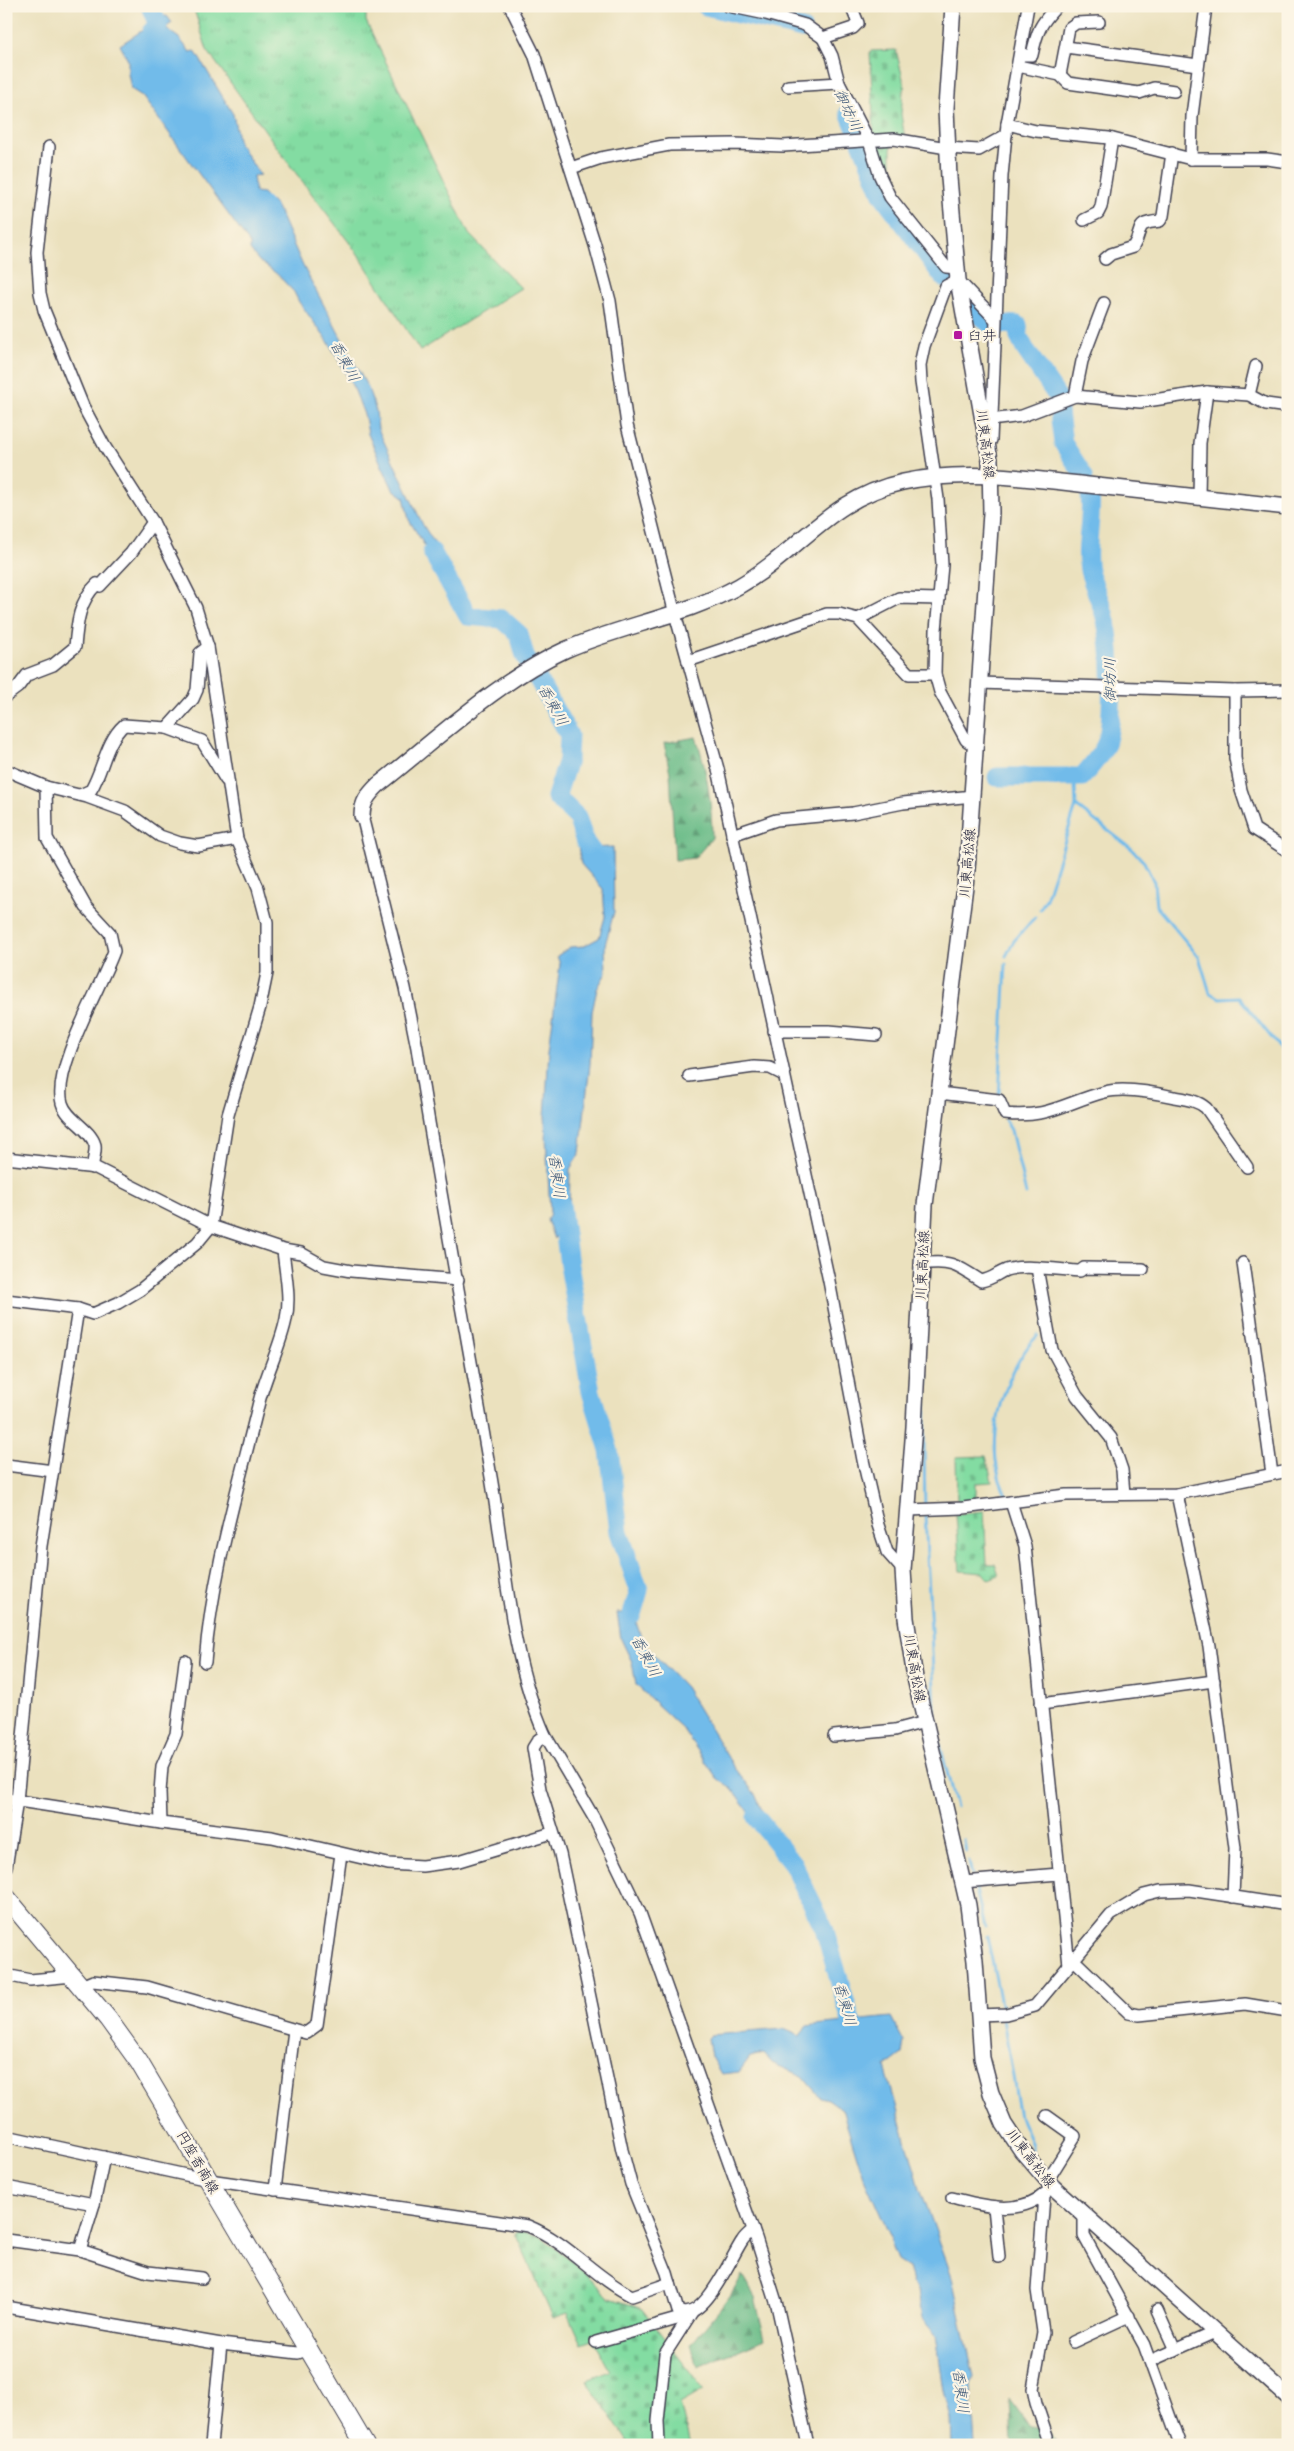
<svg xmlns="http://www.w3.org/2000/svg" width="1294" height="2451" font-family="Delius,'Klee One',sans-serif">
<defs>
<pattern id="grass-tufts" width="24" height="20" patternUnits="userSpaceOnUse" patternTransform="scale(1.25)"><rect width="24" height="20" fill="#83dca2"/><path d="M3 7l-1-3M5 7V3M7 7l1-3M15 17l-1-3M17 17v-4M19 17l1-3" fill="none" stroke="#71bc8c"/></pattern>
<pattern id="forest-firs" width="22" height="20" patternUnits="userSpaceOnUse" patternTransform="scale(1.25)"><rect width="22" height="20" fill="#6abc88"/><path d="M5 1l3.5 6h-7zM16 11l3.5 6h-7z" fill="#579870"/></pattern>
<pattern id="cemetery-stones" width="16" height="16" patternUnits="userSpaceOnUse" patternTransform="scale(1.25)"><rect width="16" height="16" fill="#83dca2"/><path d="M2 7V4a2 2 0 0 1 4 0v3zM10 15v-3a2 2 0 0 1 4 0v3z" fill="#71bc8c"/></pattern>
</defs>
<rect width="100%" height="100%" fill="#fcf5e5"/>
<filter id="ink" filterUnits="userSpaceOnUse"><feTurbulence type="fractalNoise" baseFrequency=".02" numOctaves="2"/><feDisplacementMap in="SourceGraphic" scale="10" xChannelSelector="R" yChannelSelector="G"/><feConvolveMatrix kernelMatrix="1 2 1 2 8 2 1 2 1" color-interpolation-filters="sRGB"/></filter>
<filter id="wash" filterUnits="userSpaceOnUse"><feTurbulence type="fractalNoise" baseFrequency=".0096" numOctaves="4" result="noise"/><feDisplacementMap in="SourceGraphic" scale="20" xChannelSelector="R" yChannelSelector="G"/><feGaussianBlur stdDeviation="1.12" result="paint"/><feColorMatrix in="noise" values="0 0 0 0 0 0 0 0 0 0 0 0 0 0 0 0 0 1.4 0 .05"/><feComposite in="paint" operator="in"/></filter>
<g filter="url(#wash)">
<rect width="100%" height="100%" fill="#ebe1be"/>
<path fill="url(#grass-tufts)" stroke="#527f6e" d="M193 6H366V21L469 234 521 288 420 351 358 254 292 168 207 50Z"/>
<g fill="url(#forest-firs)" stroke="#466f62">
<path d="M696 737C707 769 712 804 712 838L695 858 675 860 670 773 664 743Z"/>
<path d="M742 2275 755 2297 765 2339 698 2367 691 2345C709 2320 729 2303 742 2275Z"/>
<path d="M1010 2400 1030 2428H1047L1060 2445H1012Z"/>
</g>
<g fill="url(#cemetery-stones)" stroke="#527f6e">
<path d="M896 50 905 87 903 91 901 114 905 139 874 137 870 51Z"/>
<path d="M875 143H891V192Z"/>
<path d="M986 1456 992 1482 976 1483V1502H957L956 1457Z"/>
<path d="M984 1511 987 1564H995L999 1576 989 1580 983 1573 960 1571 956 1514Z"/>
<path d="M521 2231 540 2236 574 2263 610 2298 641 2308 704 2390 680 2404 690 2445H630L587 2380 611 2371 593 2340 582 2344 568 2313 553 2318 515 2233Z"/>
</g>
<g fill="#71bbea" stroke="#4a6e92">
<path d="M152 12 160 17 167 16 172 23 165 28 179 38 190 52 195 51 233 114 239 144 260 175 253 176 255 192 263 193 277 207 303 266 368 388 376 411 378 429 423 525 442 555 447 570 440 580 431 556 409 520 404 497 393 489 382 466 368 434 365 417 355 391 329 343 299 302 294 292 277 274 259 261 250 250V244L142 96 131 89 128 73V60L120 45 152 24Z"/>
<path d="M578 846 588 848 613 847 614 912 605 945 606 973 597 989 592 1012 590 1064 580 1153 570 1169 569 1222 562 1233 558 1231 554 1239 547 1220 550 1213 545 1117 549 1049 560 964 557 956 570 947 584 946 599 938 605 917 603 889 581 864Z"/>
<path d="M644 1589 645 1601 636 1622 643 1643 685 1687 732 1764 755 1794 775 1841 762 1829 732 1789 717 1778 682 1728 636 1685 632 1662 621 1639 617 1613H626L633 1609 636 1591Z"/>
<path d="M891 2017 904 2042 902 2054 885 2067 920 2188 951 2273 974 2377 971 2385 975 2445H952L951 2419 944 2391 936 2335 922 2319 918 2289 912 2283 908 2267 897 2260 892 2248 891 2238 863 2176 842 2109 828 2099 820 2097 802 2076 772 2063 764 2054 750 2057 739 2072 721 2074 711 2057 708 2038 711 2035 784 2029 800 2036 806 2026Z"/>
</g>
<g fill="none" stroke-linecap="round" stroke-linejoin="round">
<g stroke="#71bbea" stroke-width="3">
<path d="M1077 777 1075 784 1076 806 1132 849 1144 862 1154 882 1156 906 1199 957 1210 993 1220 998 1239 997 1279 1047 1288 1063"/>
<path d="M1040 909 1046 899 1076 806"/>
<path d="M1006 956 1014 941 1035 917"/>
<path d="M999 1097 1006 964"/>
<path d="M1005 1120 1011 1130 1026 1194"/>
<path d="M927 1374 924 1445 925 1515 936 1729 956 1807"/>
<path d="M1008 1498C980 1453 1002 1371 1038 1335"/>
<path d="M964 1840 966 1852"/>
<path d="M969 1862 972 1875"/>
<path d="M975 1886 985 1927"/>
<path d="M987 1936 1002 2009"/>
<path d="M1003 2019 1020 2117 1032 2145V2153"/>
</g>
<g stroke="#71bbea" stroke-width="19">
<path d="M150 6 158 25 151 32"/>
<path d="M706 6 802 29"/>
<path d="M849 112 882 194 944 278"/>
<path d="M975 311 990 324"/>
<path d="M998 324 1018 325 1019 337 1025 349 1057 396 1063 443 1084 476"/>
<path d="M432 552 468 616 502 619 519 634 525 656 569 735 568 760 556 797 577 817 585 842 604 868"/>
<path d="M997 777H1082C1090 767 1099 758 1105 746 1115 723 1112 643 1105 617 1101 601 1093 586 1089 570 1084 547 1093 519 1090 494"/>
<path d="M561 1204 569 1265 591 1392 609 1450 619 1532 639 1590 632 1614"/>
<path d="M756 1817 793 1864 824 1928 858 2045"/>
</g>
</g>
</g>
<g filter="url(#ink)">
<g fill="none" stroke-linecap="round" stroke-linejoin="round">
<g stroke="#403f4f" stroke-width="14">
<g id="street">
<path d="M510 6 534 54 595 245 610 301 627 425 675 614 718 769 829 1281 863 1460 878 1525 887 1552 903 1570"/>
<path d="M728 6 766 14 805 25 823 38 832 56 839 83 869 141 880 176 890 197 946 267 957 268"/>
<path d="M823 38 853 28 858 23 851 6"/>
<path d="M1066 47 1198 65"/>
<path d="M1020 55H1032C1037 31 1040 24 1057 6"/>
<path d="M1018 66 1060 75 1068 83 1139 93 1154 88 1174 91"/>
<path d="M1060 75 1069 28 1076 23 1099 22"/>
<path d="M788 86 839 83"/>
<path d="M1007 124 1036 131 1109 138 1191 159H1267L1288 162"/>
<path d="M1191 159 1192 116 1206 6"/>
<path d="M571 168 601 158 669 145 735 144 783 146 894 139 947 148 979 150 1006 135"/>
<path d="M1084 220 1098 213 1101 207 1112 139"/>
<path d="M1105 259 1111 254 1133 247C1145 228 1132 224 1160 221L1163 216 1172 153"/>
<path d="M1249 395 1256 366"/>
<path d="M1075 396 1082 361 1104 303"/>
<path d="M991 420 1022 416 1075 396 1140 402 1207 392 1249 395 1266 404 1288 407"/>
<path d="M991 440 1002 176 1007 124 1028 6"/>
<path d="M1199 497 1200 443 1207 392"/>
<path d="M858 619 899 598 939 599"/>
<path d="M688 661 827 614H839L858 619 909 674H935"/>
<path d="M980 683 1235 691 1288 690"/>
<path d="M1235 691V758L1241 790 1254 829 1288 851"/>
<path d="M6 696 18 687 27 675 53 665 75 647C77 623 79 601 97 584L100 586 131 553 153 522"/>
<path d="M167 728 202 741 226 780"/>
<path d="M976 747 966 740 940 692 935 674 936 630 942 565 938 499 921 382 920 365 924 346 946 286 958 280 994 318"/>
<path d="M6 770 46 787 87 797 125 811 160 836 180 843 198 846 237 839"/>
<path d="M46 787 47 838 86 907 110 933 114 951C102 985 52 1069 62 1103 67 1120 90 1128 95 1145 96 1152 93 1161 92 1168"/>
<path d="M80 795 91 790C103 770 106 741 124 725L167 728 193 699 197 690 200 653 208 647"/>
<path d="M362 816 405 988 417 1048C439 1191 467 1334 491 1477 506 1563 509 1654 545 1735L538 1740 533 1748 540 1789 560 1854 622 2150 631 2184 667 2273 678 2311C703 2325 731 2257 742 2241 745 2236 749 2233 753 2230"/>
<path d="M732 835 776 820 853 813 903 803 973 796"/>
<path d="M774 1031H829L876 1035"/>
<path d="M689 1076 754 1067 770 1068 784 1075"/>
<path d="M939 1093 999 1100 1005 1114C1048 1119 1066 1102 1105 1092 1123 1087 1156 1093 1174 1097 1185 1099 1197 1100 1206 1108L1247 1167"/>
<path d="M6 1158 96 1168 211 1226 283 1250 301 1253 324 1266 351 1271 458 1280"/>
<path d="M1243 1263 1272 1474"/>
<path d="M921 1264C951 1260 957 1265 981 1281 993 1279 996 1274 1006 1270 1023 1264 1061 1270 1080 1271L1084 1268 1143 1269"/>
<path d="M1037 1268 1052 1350 1077 1396 1111 1438 1122 1470 1124 1494"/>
<path d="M6 1300 78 1309 93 1314 118 1303 140 1290 197 1243 211 1226 228 1115 260 1007 267 973V922L258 888 237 839 208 647 196 608 153 522 105 447 83 406 44 310 40 293 37 252 49 147"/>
<path d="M6 1465 53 1471"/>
<path d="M1177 1494 1209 1646 1235 1848 1233 1897"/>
<path d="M1011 1502 1025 1546 1069 1965"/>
<path d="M909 1510 963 1508 1066 1495 1177 1494 1288 1471"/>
<path d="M205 1662C212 1574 238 1488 259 1402 266 1374 281 1345 286 1319 291 1297 285 1272 283 1250"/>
<path d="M1041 1704 1214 1681"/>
<path d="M545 1735 594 1818 640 1913 756 2238 777 2305 808 2445"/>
<path d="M834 1736 895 1730 925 1722"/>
<path d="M6 1799 161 1823 272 1837 388 1864 422 1866 459 1861 552 1833"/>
<path d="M161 1823 160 1792 162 1766 176 1734 185 1661"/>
<path d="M6 1867 17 1801 41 1546 78 1309"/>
<path d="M963 1882 1059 1874"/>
<path d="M1074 1960 1129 2013 1139 2015 1245 2004 1288 2011"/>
<path d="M6 1975 30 1980 73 1976"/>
<path d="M81 1986 93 1981 147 1987 306 2033 317 2025 341 1854"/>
<path d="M978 2015 1006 2014 1035 2006 1111 1915 1144 1895 1160 1891 1189 1890 1288 1905"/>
<path d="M1047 2116 1075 2136 1047 2181"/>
<path d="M6 2136 209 2180 528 2226C568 2242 594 2277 632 2296L670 2283"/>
<path d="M6 2187 94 2204"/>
<path d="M275 2190 294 2030"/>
<path d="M1044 2195 1037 2290 1043 2332 1033 2389 1036 2403 1047 2436"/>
<path d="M952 2198C984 2206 1020 2217 1047 2192"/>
<path d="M994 2207 999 2257"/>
<path d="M1084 2215V2236L1144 2345 1180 2445"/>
<path d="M6 2240 80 2250 148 2272 202 2278"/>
<path d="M80 2250 94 2204 104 2157"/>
<path d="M6 2307 221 2344 298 2353 309 2349"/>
<path d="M1157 2310 1175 2350"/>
<path d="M596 2342 677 2319 683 2314"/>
<path d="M1073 2342 1129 2316"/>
<path d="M1150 2361 1215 2332"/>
<path d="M211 2445 221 2344"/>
<path d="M659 2445 658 2421 665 2354 692 2312"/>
</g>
</g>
<g stroke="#403f4f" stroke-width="18">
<g id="secondary">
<path d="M953 6 946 108 949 178 958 280 990 460 991 513 967 870 925 1205 914 1427 903 1570 906 1618 915 1678 968 1905 975 1961 982 2058 991 2093 1004 2124 1022 2151 1053 2187 1288 2397"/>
<path d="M362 816C362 802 368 795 378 785 437 739 497 681 565 650 622 625 685 616 739 586 800 551 829 498 903 482 962 469 1028 478 1088 485 1154 492 1221 499 1288 507"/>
</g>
</g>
<g stroke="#403f4f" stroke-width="20">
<path id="primary" d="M6 1897 108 2019 139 2062 365 2445"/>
</g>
<use href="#street" stroke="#fff" stroke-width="11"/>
<use href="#secondary" stroke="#fff" stroke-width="15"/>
<use href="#primary" stroke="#fff" stroke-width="18"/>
</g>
</g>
<rect fill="#b5179e" stroke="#fcf5e5" stroke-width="2" x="953" y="330" width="10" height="10" rx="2.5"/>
<g text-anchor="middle" stroke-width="4.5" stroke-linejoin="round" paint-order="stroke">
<g font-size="14" fill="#22223b" stroke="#fcf5e5" text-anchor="start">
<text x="968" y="340">臼井</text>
</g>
<g font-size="14" fill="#22223b" stroke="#fcf5e5">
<text transform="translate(986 444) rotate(83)" y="5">川東高松線</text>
<text transform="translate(967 863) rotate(-85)" y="5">川東高松線</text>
<text transform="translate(922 1265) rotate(-87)" y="5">川東高松線</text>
<text transform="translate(915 1668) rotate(80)" y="5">川東高松線</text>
<text transform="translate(1031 2158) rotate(52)" y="5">川東高松線</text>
<text transform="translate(198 2162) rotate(60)" y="5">円座香南線</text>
</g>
<g font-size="15" font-style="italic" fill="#3e5878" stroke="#fcf5e5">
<text transform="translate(848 110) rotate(65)" y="5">御坊川</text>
<text transform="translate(345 361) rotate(62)" y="5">香東川</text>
<text transform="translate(1110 680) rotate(-90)" y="5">御坊川</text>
<text transform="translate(553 705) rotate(61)" y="5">香東川</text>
<text transform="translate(557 1176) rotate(83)" y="5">香東川</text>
<text transform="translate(646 1656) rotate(62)" y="5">香東川</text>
<text transform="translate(845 2004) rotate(74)" y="5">香東川</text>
<text transform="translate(961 2391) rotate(83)" y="5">香東川</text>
</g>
</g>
<rect width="1294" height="2451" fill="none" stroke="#fcf5e5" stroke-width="25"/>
</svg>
